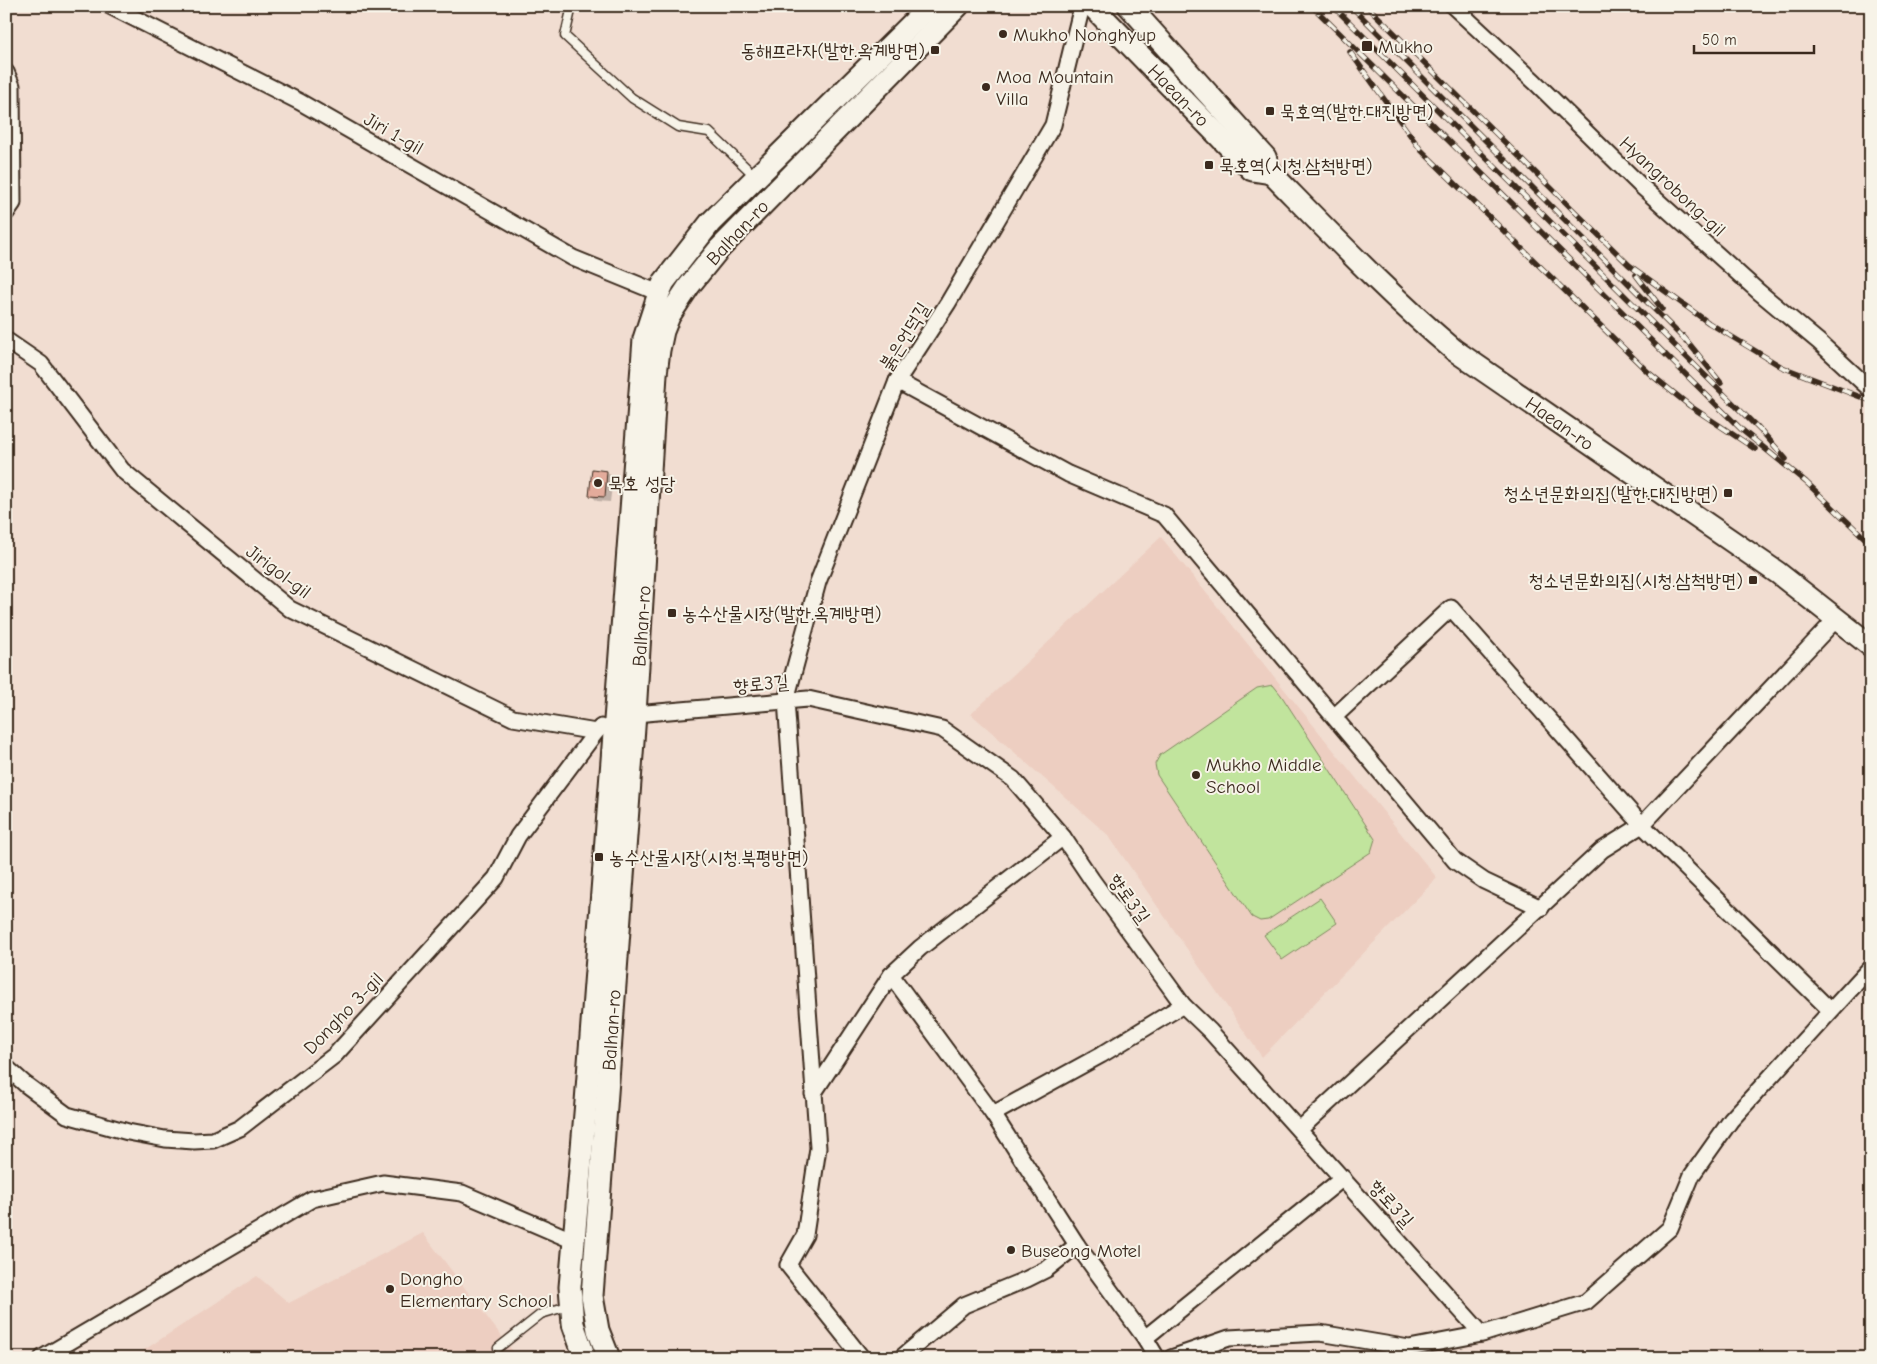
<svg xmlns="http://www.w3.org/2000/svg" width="1877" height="1364" font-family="'Comic Neue','Poor Story',sans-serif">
<rect width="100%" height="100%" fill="#f1ddd1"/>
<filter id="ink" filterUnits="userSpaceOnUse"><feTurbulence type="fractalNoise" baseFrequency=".02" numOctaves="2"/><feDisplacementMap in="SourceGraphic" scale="10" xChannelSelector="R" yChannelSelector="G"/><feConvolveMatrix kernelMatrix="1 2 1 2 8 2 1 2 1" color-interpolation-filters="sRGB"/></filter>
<g filter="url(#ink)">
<g fill="#edcec1">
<path d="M1161 537 1437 878 1262 1057 1108 835 971 714Z"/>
<path d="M423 1233 518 1358H132L257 1276 289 1303Z"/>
</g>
<g fill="#c1e49d" stroke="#7e875e">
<path d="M1273 685 1281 695 1375 839 1371 852 1268 920 1260 921 1252 917 1157 775 1155 764 1160 755 1257 688Z"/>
<path d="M1320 898 1337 923 1282 960 1264 935Z"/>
</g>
<path fill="#0003" d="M607 472 613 478 610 502 597 501 591 495Z"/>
<path fill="#e3ab9b" stroke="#3b2a1e" d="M592 469 607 471 605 497 589 496Z"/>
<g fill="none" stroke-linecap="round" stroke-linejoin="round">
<g stroke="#3b2a1e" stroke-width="11">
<g id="lane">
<path d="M572 6 565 36 632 98 678 127 709 132 756 177"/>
<path d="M498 1348 541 1314 571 1305"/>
</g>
</g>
<g stroke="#3b2a1e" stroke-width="19">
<g id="street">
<path d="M110 6 300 102 573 258 659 293"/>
<path d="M1453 6 1535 82 1640 185 1759 292 1819 342 1871 390"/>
<path d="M6 72 12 86 13 203 6 213"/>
<path d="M6 340 41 364 122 470 290 609 513 718 596 732 601 727"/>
<path d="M897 381 1068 474 1164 515 1455 861 1484 881 1541 908"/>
<path d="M635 714 808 699 942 729 1013 779 1063 837 1092 880 1183 1005 1210 1031 1482 1334"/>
<path d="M1334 717 1451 608 1642 825 1830 1010"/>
<path d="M891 975 993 1114 1077 1245 1145 1338 1157 1358"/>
<path d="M6 1067 25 1084 67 1115 128 1132 165 1139 194 1141 213 1140 240 1128 335 1055 496 878 518 836 596 732"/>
<path d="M813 1094 891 975 920 948 1063 837"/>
<path d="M993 1114 1101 1055 1183 1005"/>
<path d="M1299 1130 1602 850 1642 825 1837 618"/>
<path d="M1145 1338 1343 1178"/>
<path d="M42 1358 312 1199 383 1183 462 1193 574 1241"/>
<path d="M862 1358 788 1265 805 1235 818 1148 786 700 818 582 897 381 948 303 1053 125 1082 6"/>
<path d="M901 1358 964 1305 1027 1279 1047 1269 1077 1245"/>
<path d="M1171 1358 1229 1338 1320 1333 1409 1348 1482 1334 1586 1302 1670 1228 1692 1175 1731 1120 1871 967"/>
</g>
</g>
<g stroke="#3b2a1e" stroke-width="25">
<g id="secondary">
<path d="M1092 6 1252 170 1271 173"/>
<path d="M1129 6 1265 157 1271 173C1330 233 1389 295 1454 350L1778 573 1871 646"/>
<path d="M585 1358 573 1324 570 1287 586 1102 644 339 659 293 664 282 710 223 930 6"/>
<path d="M609 1358 598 1330 592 1296 635 714 656 374 659 350 663 331 669 316 689 286 719 249 958 6"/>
</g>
</g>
<use href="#lane" stroke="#f7f3e8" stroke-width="8"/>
<use href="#street" stroke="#f7f3e8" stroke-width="15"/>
<use href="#secondary" stroke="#f7f3e8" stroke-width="21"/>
<g stroke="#3b2a1e" stroke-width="5.5">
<g id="rail">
<path d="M1312 6 1742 430 1806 482 1871 544"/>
<path d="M1333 6 1761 431"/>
<path d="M1351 6 1686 341"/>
<path d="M1367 6 1629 265 1709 323 1782 367 1871 401"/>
<path d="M1350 52 1421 150 1649 373 1690 406 1755 449"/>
<path d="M1636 275 1662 309"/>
<path d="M1683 336 1721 383"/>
<path d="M1758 427 1786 459"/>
</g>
</g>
<use href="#rail" stroke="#f7f3e8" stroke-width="4" stroke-dasharray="11" stroke-linecap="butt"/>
</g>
</g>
<g fill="#3b2a1e" stroke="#f7f3e8" stroke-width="2">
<circle cx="1003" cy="34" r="5"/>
<rect x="1361" y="40" width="12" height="12" rx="2.5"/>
<rect x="930" y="45" width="10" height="10" rx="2.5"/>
<circle cx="986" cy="87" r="5"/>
<rect x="1265" y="106" width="10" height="10" rx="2.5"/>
<rect x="1204" y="160" width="10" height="10" rx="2.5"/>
<circle cx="598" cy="483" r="5"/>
<rect x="1723" y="488" width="10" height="10" rx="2.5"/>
<rect x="1748" y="575" width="10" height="10" rx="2.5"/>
<rect x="667" y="608" width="10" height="10" rx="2.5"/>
<circle cx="1196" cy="775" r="5"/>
<rect x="594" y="852" width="10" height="10" rx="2.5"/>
<circle cx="1011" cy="1250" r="5"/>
<circle cx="390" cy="1289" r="5"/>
</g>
<g text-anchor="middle" stroke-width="4" stroke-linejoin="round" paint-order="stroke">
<g font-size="19" fill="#3b2a1e" stroke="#f7f3e8" text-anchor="start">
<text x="1013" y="41">Mukho Nonghyup</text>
<text x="1378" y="53">Mukho</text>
<text x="925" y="57" text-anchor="end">동해프라자(발한.옥계방면)</text>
<text x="996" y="83">Moa Mountain<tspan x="996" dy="22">Villa</tspan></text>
<text x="1280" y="118">묵호역(발한.대진방면)</text>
<text x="1219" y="172">묵호역(시청.삼척방면)</text>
<text x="608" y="490">묵호 성당</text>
<text x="1718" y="500" text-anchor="end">청소년문화의집(발한.대진방면)</text>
<text x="1743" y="587" text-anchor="end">청소년문화의집(시청.삼척방면)</text>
<text x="682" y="620">농수산물시장(발한.옥계방면)</text>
<text x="1206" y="771">Mukho Middle<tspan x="1206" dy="22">School</tspan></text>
<text x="609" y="864">농수산물시장(시청.북평방면)</text>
<text x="1021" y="1257">Buseong Motel</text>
<text x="400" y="1285">Dongho<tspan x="400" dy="22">Elementary School</tspan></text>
</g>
<g font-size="19" fill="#3b2a1e" stroke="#f7f3e8">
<text transform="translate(1179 95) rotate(46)" y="7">Haean-ro</text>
<text transform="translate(394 133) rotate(30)" y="7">Jiri 1-gil</text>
<text transform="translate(1673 186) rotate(43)" y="7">Hyangrobong-gil</text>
<text transform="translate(737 232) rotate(-47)" y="7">Balhan-ro</text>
<text transform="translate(904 336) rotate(-58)" y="7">붉은언덕길</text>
<text transform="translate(1560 423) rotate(35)" y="7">Haean-ro</text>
<text transform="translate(279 571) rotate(37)" y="7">Jirigol-gil</text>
<text transform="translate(641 626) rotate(-86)" y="7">Balhan-ro</text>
<text transform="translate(761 683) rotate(-5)" y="7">향로3길</text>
<text transform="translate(1130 898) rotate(54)" y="7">향로3길</text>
<text transform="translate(343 1013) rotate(-46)" y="7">Dongho 3-gil</text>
<text transform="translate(611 1030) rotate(-86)" y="7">Balhan-ro</text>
<text transform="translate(1392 1203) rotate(48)" y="7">향로3길</text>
</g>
</g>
<rect width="1877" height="1364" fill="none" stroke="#f7f3e8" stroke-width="25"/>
<rect x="12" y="12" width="1852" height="1339" fill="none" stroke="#3b2a1e" stroke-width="2" filter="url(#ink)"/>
<path d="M1694 45v8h120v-8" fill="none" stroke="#3b2a1e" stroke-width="2.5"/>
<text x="1702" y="45" font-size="15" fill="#3b2a1e" stroke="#f7f3e8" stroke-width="4" paint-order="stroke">50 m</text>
</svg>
